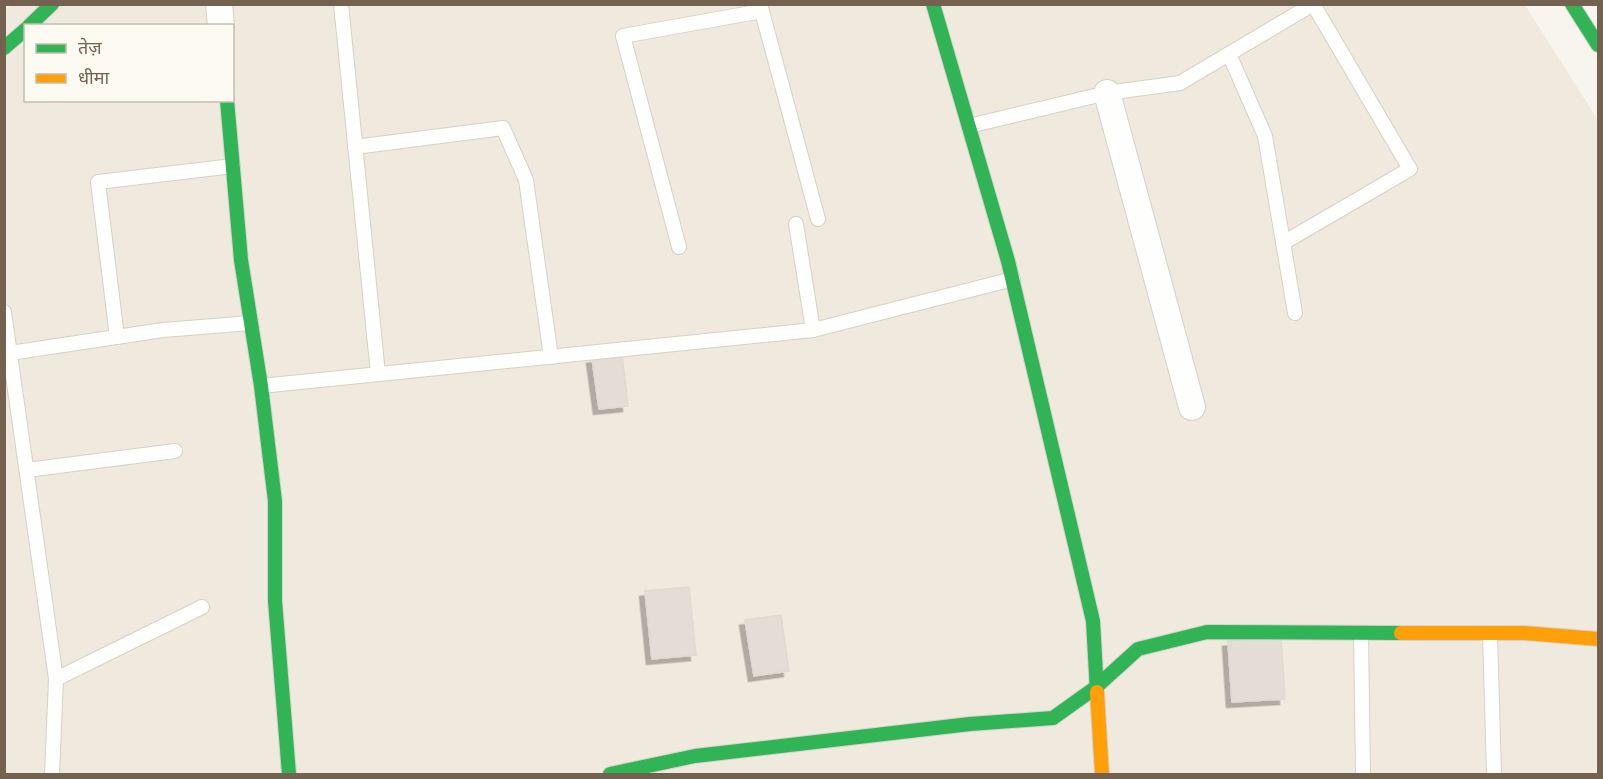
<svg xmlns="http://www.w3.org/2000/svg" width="1603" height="779" font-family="'IBM Plex Sans','Noto Sans Devanagari',sans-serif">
<defs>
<filter id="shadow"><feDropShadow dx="-5.5" dy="5.5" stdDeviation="0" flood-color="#0004"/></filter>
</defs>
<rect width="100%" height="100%" fill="#f8f5ee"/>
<path fill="#f0e9dd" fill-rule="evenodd" d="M11 5H1525L1598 120V774H5L4 11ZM26 26H232V100H26Z"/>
<g fill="#e3ddd5" stroke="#e0dad1" stroke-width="1.5" filter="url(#shadow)">
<path d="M622 354 628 406 599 409 592 358Z"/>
<path d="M689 587 696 655 652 659 645 591Z"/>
<path d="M781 615 789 671 754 676 745 620Z"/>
<path d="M1281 637 1285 699 1232 702 1228 641Z"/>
</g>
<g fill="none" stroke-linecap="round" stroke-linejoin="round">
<g stroke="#d5d1c9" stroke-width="16">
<g id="lane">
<path d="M341 4 378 374"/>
<path d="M760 4 818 219"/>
<path d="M1229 54 1265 136 1295 313"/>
<path d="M969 126 1107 93 1180 83 1313 4"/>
<path d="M355 147 503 128 526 180 551 357"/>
<path d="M796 224 813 330"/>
<path d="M1283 243 1410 169 1313 4"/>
<path d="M679 247 623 36 762 11"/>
<path d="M4 312 56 679 52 774"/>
<path d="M117 337 98 182 233 166"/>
<path d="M10 353 163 330 251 323"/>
<path d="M261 386 813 330 1013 279"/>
<path d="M27 470 175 451"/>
<path d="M1361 633 1363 774"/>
<path d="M1490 633 1494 774"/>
<path d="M56 679 202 607"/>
</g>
</g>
<g stroke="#d5d1c9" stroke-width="28">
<g id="street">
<path d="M219 4 221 26"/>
<path d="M1107 93 1192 407"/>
</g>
</g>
<g stroke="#d7d2cc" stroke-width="16">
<g id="fast">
<path d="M933 4 1008 261 1093 621 1097 692"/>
<path d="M1572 4 1598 45"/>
<path d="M29 26 52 4"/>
<path d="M4 48 26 29"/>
<path d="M227 100 241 260 261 386 275 501V601L289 774"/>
<path d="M610 774 695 756 970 724 1053 718 1095 688 1138 649 1207 632 1401 633"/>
</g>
</g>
<g stroke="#d7d2cc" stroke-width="16">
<g id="slow">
<path d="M1401 633H1524L1598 639"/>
<path d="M1097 692 1102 774"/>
</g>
</g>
<use href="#lane" stroke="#fefefc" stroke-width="14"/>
<use href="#street" stroke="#fefefc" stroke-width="26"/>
<use href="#fast" stroke="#30b455" stroke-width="14"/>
<use href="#slow" stroke="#ff9f0a" stroke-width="14"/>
</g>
<rect width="1603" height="779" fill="none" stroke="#736250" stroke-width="12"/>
<rect x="24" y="24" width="210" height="78" fill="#fdfaf1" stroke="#c6bdb1" stroke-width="1.5"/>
<rect x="36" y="44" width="30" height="9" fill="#30b455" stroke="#c6bdb1" stroke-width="1.5"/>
<text x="78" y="54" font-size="18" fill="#736250">तेज़</text>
<rect x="36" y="74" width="30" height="9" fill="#ff9f0a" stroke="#c6bdb1" stroke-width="1.5"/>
<text x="78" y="84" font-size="18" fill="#736250">धीमा</text>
</svg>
